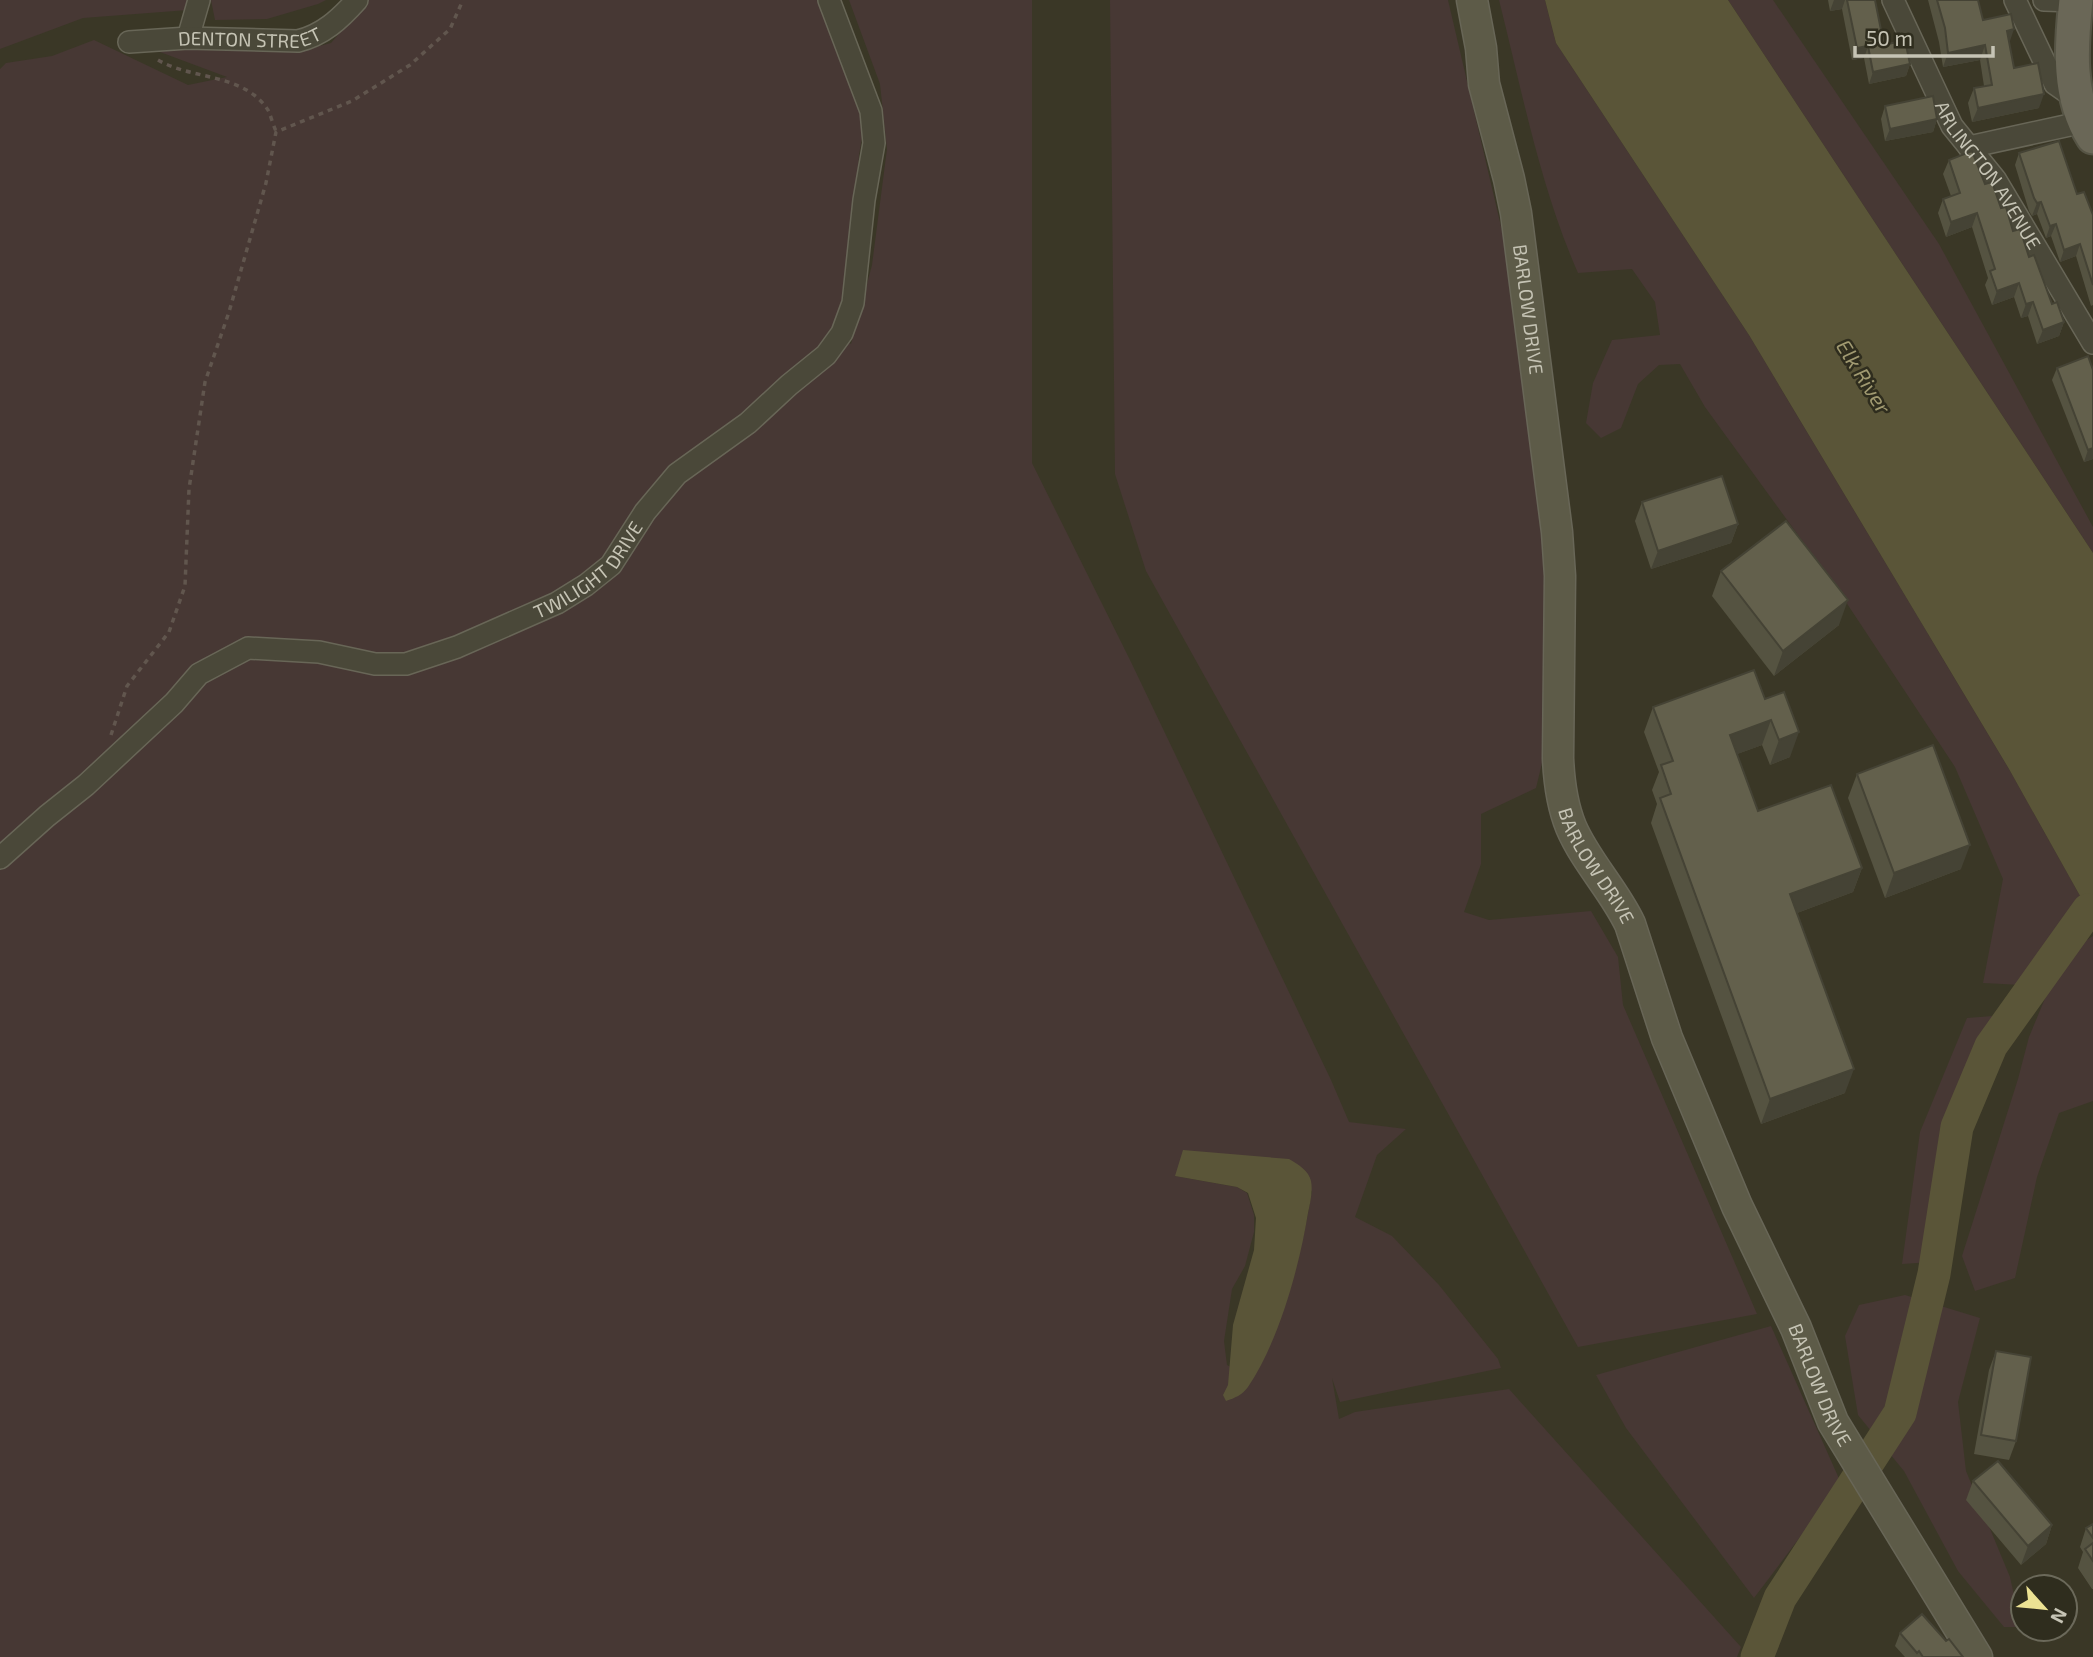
<svg xmlns="http://www.w3.org/2000/svg" width="2093" height="1657" font-family="'Exo 2',sans-serif">
<rect width="100%" height="100%" fill="#3a3726"/>
<g fill="#473834" fill-rule="evenodd">
<path d="M0 0H189L188 10 83 18 0 49Z"/>
<path d="M211 0H326L318 4 267 19 215 20Z"/>
<path d="M368 0H821L850 69 864 126 859 155 852 271 836 334 851 344 872 265 887 149 880 84 849 0H1032V463L1131 662 1331 1080 1349 1122 1406 1129 1377 1155 1355 1217 1392 1236 1439 1285 1498 1359 1501 1368 1340 1402 1332 1378 1339 1419 1355 1412 1509 1389 1741 1647 1737 1657H0V69L6 63 52 56 94 40 188 85 227 77 160 52 168 44 296 52 331 43ZM1175 1176 1312 1191C1301 1255 1286 1321 1252 1378L1227 1365 1224 1341 1232 1289 1245 1266 1254 1232V1215L1247 1193 1237 1187Z"/>
<path d="M1110 0H1448L1518 299 1554 616 1544 755 1536 788 1481 814V864L1464 912 1489 920 1591 911 1618 957 1623 1005 1757 1314 1578 1347 1146 571 1115 474Z"/>
<path d="M1499 0H1545L1556 43 1749 335 2009 769 2083 901 2022 985 1983 983 2003 879 1955 767 1838 590 1705 407 1680 364 1659 365 1638 384 1621 428 1601 438 1586 423 1593 383 1612 340 1660 335 1655 302 1632 269 1578 273C1540 187 1522 91 1499 0Z"/>
<path d="M1728 0H1773L1939 244 2093 527V553Z"/>
<path d="M2093 936V1101L2059 1113 2037 1177 2015 1278 1975 1291 1962 1256 2018 1079 2029 1037 2063 955Z"/>
<path d="M2006 1015 1957 1099 1940 1170 1932 1262 1902 1264 1920 1132 1967 1018Z"/>
<path d="M1905 1295 1980 1318 1958 1402 1966 1471 2010 1577 2021 1627H2004L1958 1571 1904 1471 1858 1415 1845 1336 1859 1305Z"/>
<path d="M1771 1326 1841 1483 1754 1598 1626 1428 1596 1375Z"/>
</g>
<g fill="#5a5538">
<path d="M1545 0H1728L2093 553V919L2009 769 1749 335 1556 43Z"/>
<path d="M1183 1150 1289 1159C1298 1164 1309 1171 1311 1181 1313 1192 1310 1203 1308 1213 1299 1268 1279 1341 1248 1387 1242 1395 1235 1398 1226 1401L1223 1395 1228 1385 1233 1325 1254 1250 1256 1218 1248 1193 1237 1187 1175 1176Z"/>
</g>
<g fill="none" stroke-linecap="round" stroke-linejoin="round">
<path stroke="#5a5538" stroke-width="33" d="M1757 1657 1780 1598 1900 1413 1934 1274 1957 1127 1991 1046 2088 910"/>
<g stroke="#686657" stroke-width="24">
<g id="street">
<path id="s1" d="M1893 0 1952 126 1995 179 2093 343"/>
<path d="M2015 0 2055 84 2078 100"/>
<path d="M2044 0 2075 1"/>
<path d="M188 38 199 0"/>
<path id="s2" d="M129 42 188 38 298 41C323 35 340 19 357 0"/>
<path d="M1969 147 2093 120"/>
<path id="s3" d="M0 858 47 816 86 785 174 703 199 674 248 648 319 652 375 664H406L457 647 557 603 586 585 611 565 645 512 677 474 748 423 789 385 826 355 842 333 853 303 864 200 874 143 871 111 829 0"/>
</g>
</g>
<g stroke="#686657" stroke-width="33">
<g id="secondary">
<path id="s4" d="M1472 0 1481 48 1484 84 1509 179 1516 213 1557 532 1560 576 1558 758C1559 781 1562 805 1571 827 1586 862 1614 890 1630 924L1667 1038 1737 1206 1796 1328 1833 1422 1977 1657"/>
</g>
</g>
<g stroke="#565445" stroke-width="37">
<path id="primary" d="M2076 0C2071 46 2067 96 2093 137"/>
</g>
<g stroke="#61564e" stroke-width="3.5" stroke-dasharray="5 5" stroke-linecap="butt">
<path d="M158 60C192 80 244 73 268 110 271 116 273 125 276 131"/>
<path d="M111 735 127 686 169 632 185 586 189 489 205 382 229 312 266 183 276 132 352 101 410 65 450 29 463 0"/>
</g>
<use href="#street" stroke="#4a4839" stroke-width="21"/>
<use href="#secondary" stroke="#5d5b48" stroke-width="30"/>
<use href="#primary" stroke="#6a6757" stroke-width="33"/>
</g>
<g fill="#555341">
<path d="M1828 0H1875L1884 45 1910 64 1906 76 1869 84 1864 58 1852 60 1842 9 1830 11Z"/>
<path d="M1928 0H1978L1983 20 2009 42 2014 68 2039 108 1972 122 1968 103 1974 88 1984 86 1980 60 1943 67 1939 42Z"/>
<path d="M1885 106 1937 119 1933 132 1885 141 1881 119Z"/>
<path d="M2019 153 2077 194 2093 215V305L2091 306 2076 256 2060 262 2051 236 2046 238 2037 214 2032 216 2029 211 2015 165Z"/>
<path d="M1949 160 1985 184 2001 208 2029 257 2052 304 2064 322 2059 336 2037 344 2028 316 2021 318 2014 297 1992 305 1985 285 1988 278 1972 227 1946 237 1938 213 1943 199 1951 196 1943 174Z"/>
<path d="M2057 368 2093 370V459L2084 462 2052 380Z"/>
<path d="M1642 502 1738 524 1731 543 1651 569 1635 521Z"/>
<path d="M1721 571 1839 625 1774 676 1712 596Z"/>
<path d="M1765 699 1790 757 1770 765 1762 745 1737 754 1758 811 1862 868 1853 892 1797 913 1845 1093 1761 1124 1651 823 1657 804 1652 790 1659 772 1644 732 1653 707Z"/>
<path d="M1857 774 1961 869 1885 898 1848 798Z"/>
<path d="M1996 1351 2016 1441 2009 1460 1974 1454 1989 1370Z"/>
<path d="M1973 1481 2052 1525 2046 1544 2021 1565 1966 1500Z"/>
<path d="M2093 1524V1589H2092L2078 1568 2083 1552 2080 1547 2086 1528Z"/>
<path d="M1900 1633 1946 1641 1963 1657H1905L1895 1646Z"/>
</g>
<g fill="#454335">
<path d="M1834 0H1845L1842 9 1830 11Z"/>
<path d="M2014 29 2009 44 2007 31Z"/>
<path d="M1985 45 1980 60 1943 67 1948 53Z"/>
<path d="M1868 46 1864 58 1852 60 1857 48Z"/>
<path d="M1910 64 1906 76 1869 84 1873 72Z"/>
<path d="M2044 94 2039 108 1972 122 1978 108Z"/>
<path d="M1937 119 1933 132 1885 141 1890 129Z"/>
<path d="M2041 202 2037 214 2032 216 2037 203Z"/>
<path d="M1977 213 1972 227 1946 237 1951 222Z"/>
<path d="M2056 224 2051 236 2046 238 2050 226Z"/>
<path d="M2080 244 2076 256 2060 262 2064 250Z"/>
<path d="M2019 283 2014 297 1992 305 1997 291Z"/>
<path d="M2033 302 2028 316 2021 318 2026 304Z"/>
<path d="M2064 322 2059 336 2037 344 2043 330Z"/>
<path d="M2093 448V459L2084 462 2088 450Z"/>
<path d="M1738 524 1731 543 1651 569 1658 551Z"/>
<path d="M1848 600 1839 625 1774 676 1783 651Z"/>
<path d="M1771 720 1762 745 1721 760 1730 735Z"/>
<path d="M1799 732 1790 757 1770 765 1779 740Z"/>
<path d="M1970 845 1961 869 1885 898 1894 873Z"/>
<path d="M1862 868 1853 892 1781 919 1790 894Z"/>
<path d="M1854 1069 1845 1093 1761 1124 1770 1099Z"/>
<path d="M2052 1525 2046 1544 2021 1565 2028 1546Z"/>
</g>
<g fill="#63604c" stroke="#454335" stroke-width="2">
<path d="M1847 0H1875L1884 45 1905 40 1910 64 1873 72 1868 46 1857 48Z"/>
<path d="M1937 0H1978L1983 20 2011 14 2014 29 2007 31 2014 68 2038 63 2044 94 1978 108 1974 88 1992 85 1985 45 1948 53 1945 28Z"/>
<path d="M1933 96 1937 119 1890 129 1885 106Z"/>
<path d="M2059 141 2077 194 2084 192 2093 215V285L2080 244 2064 250 2056 224 2050 226 2041 202 2037 203 2034 198 2019 153Z"/>
<path d="M1972 151 1985 184 1992 182 2001 208 2006 207 2013 231 2020 229 2029 257 2034 255 2052 304 2057 302 2064 322 2043 330 2033 302 2026 304 2019 283 1997 291 1990 271 1995 269 1977 213 1951 222 1943 199 1960 193 1949 160Z"/>
<path d="M2088 356 2093 370V448L2088 450 2057 368Z"/>
<path d="M1722 476 1738 524 1658 551 1642 502Z"/>
<path d="M1786 521 1848 600 1783 651 1721 571Z"/>
<path d="M1754 670 1765 699 1784 692 1799 732 1779 740 1771 720 1730 735 1758 811 1831 785 1862 868 1790 894 1854 1069 1770 1099 1660 798 1671 794 1661 765 1673 761 1653 707Z"/>
<path d="M1933 745 1970 845 1894 873 1857 774Z"/>
<path d="M1996 1351 2031 1357 2016 1441 1981 1435Z"/>
<path d="M1998 1461 2052 1525 2028 1546 1973 1481Z"/>
<path d="M2093 1524V1538L2086 1528Z"/>
<path d="M2093 1543V1561L2085 1549Z"/>
<path d="M1922 1614 1946 1641 1949 1639 1963 1657H1923L1919 1651 1917 1653 1900 1633Z"/>
</g>
<g text-anchor="middle" stroke-width="5" stroke-linejoin="round" paint-order="stroke">
<g font-size="19" fill="#c6c4b5" stroke="#2f2d1e">
<text dy="7" stroke="none"><textPath href="#s2" startOffset="121">DENTON STREET</textPath></text>
<text dy="7" stroke="none"><textPath href="#s1" startOffset="200">ARLINGTON AVENUE</textPath></text>
<text dy="7" stroke="none"><textPath href="#s4" startOffset="315">BARLOW DRIVE</textPath></text>
<text dy="7" stroke="none"><textPath href="#s3" startOffset="695">TWILIGHT DRIVE</textPath></text>
<text dy="7" stroke="none"><textPath href="#s4" startOffset="882">BARLOW DRIVE</textPath></text>
<text dy="7" stroke="none"><textPath href="#s4" startOffset="1449">BARLOW DRIVE</textPath></text>
</g>
<g font-size="21" font-style="italic" fill="#a19a71" stroke="#2f2d1e">
<text transform="translate(1863 377) rotate(58)" y="7">Elk River</text>
</g>
</g>
<g transform="translate(2044 1608) rotate(117)"><circle r="33" fill="#2f2d1e" stroke="#6b695a" stroke-width="2"/>
<path d="M0-5L12 26L0 18L-12 26Z" fill="#ece293"/>
<text y="-10" font-size="19" font-weight="bold" text-anchor="middle" fill="#c6c4b5">N</text>
</g>
<path d="M1855 46v10h138v-10" fill="none" stroke="#c6c4b5" stroke-width="3.5"/>
<text x="1866" y="46" font-size="21" fill="#c6c4b5" stroke="#2f2d1e" stroke-width="5" paint-order="stroke">50 m</text>
</svg>
